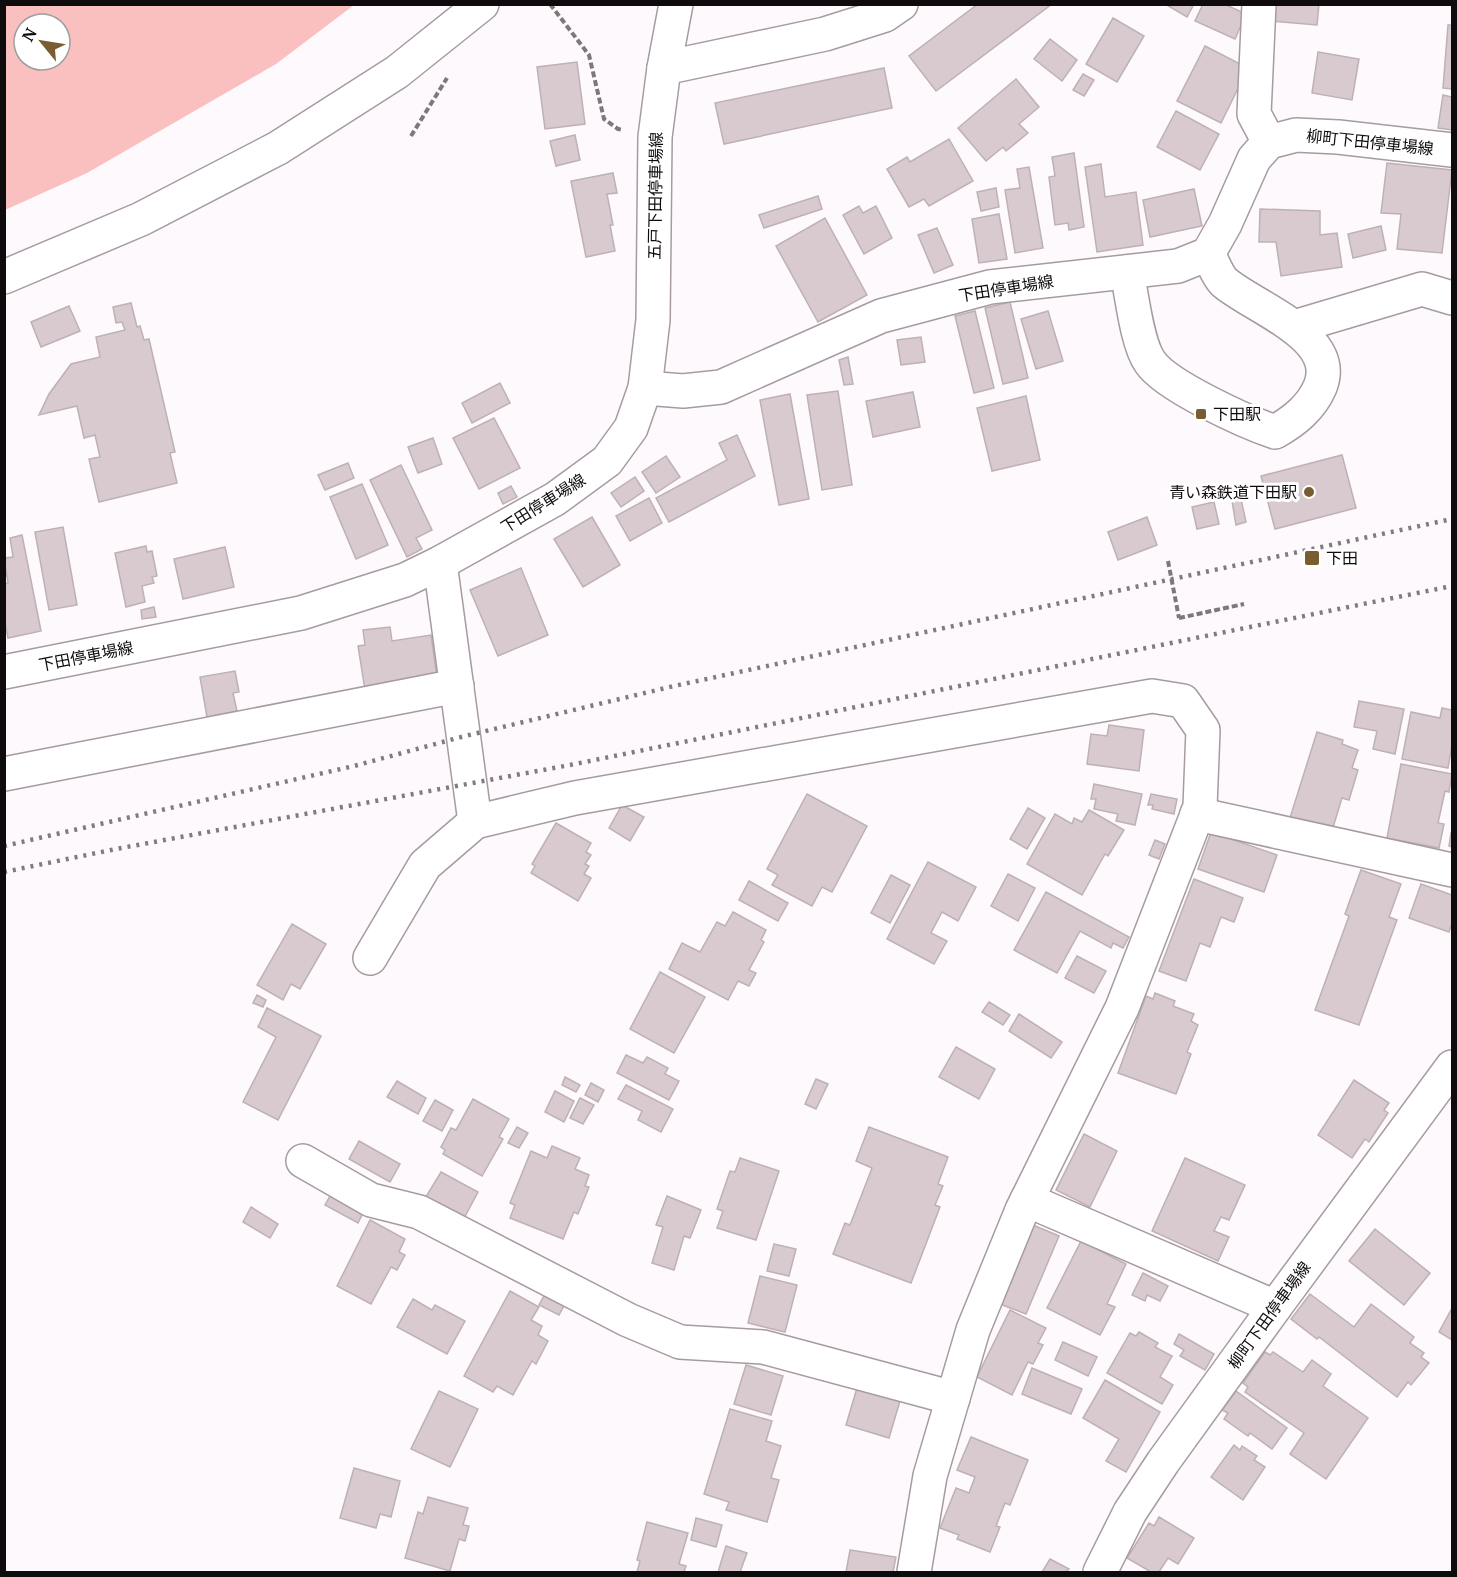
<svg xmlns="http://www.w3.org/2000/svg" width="1457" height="1577" font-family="'PT Serif','Noto Sans JP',serif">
<rect width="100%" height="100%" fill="#fef9fc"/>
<path fill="#fac0c0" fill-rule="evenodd" d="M4 5 5 4 354 5 276 64 87 173 5 210ZM24 24H60V60H24Z"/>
<g fill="#d8cace" stroke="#beb1b5" stroke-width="1.5">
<path d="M978 4H1052L936 91 909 56Z"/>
<path d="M1165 4H1194L1187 17Z"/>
<path d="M1203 4H1224L1246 14 1235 39 1195 21Z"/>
<path d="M1272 4H1319L1317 25 1271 21Z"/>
<path d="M1113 18 1144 36 1117 82 1086 64Z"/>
<path d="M1448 25H1452V89L1443 88Z"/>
<path d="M1050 39 1077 60 1062 81 1034 59Z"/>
<path d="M1205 46 1248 68 1221 123 1177 101Z"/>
<path d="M1318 52 1359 59 1352 100 1312 93Z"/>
<path d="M577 62 585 124 545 129 537 67Z"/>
<path d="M884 68 892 108 724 144 715 103Z"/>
<path d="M1083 74 1094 80 1084 96 1073 90Z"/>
<path d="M1016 79 1039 107 1019 124 1028 133 1006 151 1003 147 986 161 958 128Z"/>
<path d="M1443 95 1452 97V130L1438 128Z"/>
<path d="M1176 111 1219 134 1200 170 1157 147Z"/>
<path d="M575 135 580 160 556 166 550 141Z"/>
<path d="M949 139 973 181 929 206 924 199 909 207 887 169 907 157 910 162Z"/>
<path d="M1074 153 1084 227 1069 230 1068 223 1055 225 1049 177 1055 176 1052 157Z"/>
<path d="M1387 163 1452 170 1442 253 1397 249 1401 214 1381 213Z"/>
<path d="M1101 164 1105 197 1136 192 1143 245 1097 252 1085 167Z"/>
<path d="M1029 167 1043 248 1015 253 1005 190 1020 188 1017 169Z"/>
<path d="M613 173 617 193 607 194 613 225H610L615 251 586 257 571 181Z"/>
<path d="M996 188 999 207 981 211 977 192Z"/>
<path d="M1194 189 1202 226 1150 237 1143 200Z"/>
<path d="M818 196 822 209 764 228 759 215Z"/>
<path d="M859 206 863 213 876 206 892 238 864 254 843 215Z"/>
<path d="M1260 209 1320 211V235L1337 233 1342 267 1281 276 1276 242H1259Z"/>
<path d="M999 214 1007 259 979 263 972 219Z"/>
<path d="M825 218 867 295 818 322 776 246Z"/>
<path d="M1381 226 1386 250 1353 258 1348 234Z"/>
<path d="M937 228 953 265 934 273 918 235Z"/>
<path d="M1010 302 1028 378 1003 384 985 308Z"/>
<path d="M131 303 137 327 140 326 144 340 149 339 175 452 170 453 177 483 99 502 89 459 100 457 95 435 84 438 77 406 39 415 49 394 71 364 100 357 96 337 125 330 122 322 116 323 113 307Z"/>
<path d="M69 306 80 331 41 347 31 322Z"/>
<path d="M975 311 994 388 974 393 955 316Z"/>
<path d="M1048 311 1063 361 1036 369 1021 319Z"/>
<path d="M921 337 925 362 901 365 897 340Z"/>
<path d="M848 357 853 384 844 385 839 360Z"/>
<path d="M500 383 510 403 472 423 462 403Z"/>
<path d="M838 391 852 485 822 490 807 395Z"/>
<path d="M913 392 920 427 873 437 866 401Z"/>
<path d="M790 394 809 499 779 505 760 400Z"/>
<path d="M1026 396 1040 460 992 471 977 408Z"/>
<path d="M494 418 520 468 479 489 453 438Z"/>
<path d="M737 435 755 476 669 522 656 498 727 460 719 443Z"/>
<path d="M433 438 442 464 418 473 408 447Z"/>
<path d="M1342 455 1356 508 1275 529 1261 476Z"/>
<path d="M666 456 680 477 656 493 642 472Z"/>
<path d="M348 463 354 478 325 490 318 475Z"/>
<path d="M401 465 432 530 416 538 422 549 407 557 370 480Z"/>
<path d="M635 477 644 491 621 507 611 493Z"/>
<path d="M362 484 388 545 356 559 330 497Z"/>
<path d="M511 486 517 497 503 504 498 493Z"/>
<path d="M649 498 662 523 630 541 616 516Z"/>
<path d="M1241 499 1246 522 1236 525 1232 501Z"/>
<path d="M1214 502 1219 524 1197 529 1192 507Z"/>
<path d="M592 517 620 565 583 587 554 539Z"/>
<path d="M1147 517 1157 545 1118 560 1108 532Z"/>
<path d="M63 527 77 605 49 610 35 532Z"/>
<path d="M22 535 41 631 8 638 4 618V584L8 583 4 558 13 557 10 538Z"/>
<path d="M146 546 147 552 152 551 157 576 152 577 154 583 142 586 145 602 126 607 115 553Z"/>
<path d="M225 547 234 587 183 599 174 559Z"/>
<path d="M521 568 548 635 498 656 470 590Z"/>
<path d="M154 607 156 617 142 619 141 610Z"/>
<path d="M390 627 392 641 431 635 437 678 365 690 358 646 365 645 363 630Z"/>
<path d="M235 671 239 692 233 693 237 711 207 717 200 677Z"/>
<path d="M1359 701 1404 709 1395 754 1373 749 1377 731 1354 727Z"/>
<path d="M1442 708 1452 710V745L1448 768 1402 759 1411 712 1440 718Z"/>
<path d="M1109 725 1144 730 1139 771 1087 764 1091 734 1107 736Z"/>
<path d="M1317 732 1343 740 1342 744 1358 750 1352 768 1358 770 1349 800 1342 798 1331 834 1289 821Z"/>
<path d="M1401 764 1452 774 1449 792 1445 791 1438 823 1444 824 1439 848 1387 838Z"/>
<path d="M1094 784 1142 794 1135 825 1116 821 1118 814 1094 809 1096 799H1091Z"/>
<path d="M807 794 867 826 832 892 822 887 812 906 772 885 778 875 767 869Z"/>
<path d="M1151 794 1177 799 1174 814 1152 809 1153 805H1148Z"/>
<path d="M622 805 644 817 630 841 609 828Z"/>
<path d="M1028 808 1045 818 1027 849 1010 839Z"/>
<path d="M1089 810 1124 830 1108 856 1105 854 1082 895 1027 864 1055 814 1072 824 1074 818 1082 822Z"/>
<path d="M556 823 591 843 586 852 591 855 585 864 589 866 584 874 591 878 578 901 531 873 535 866 532 864Z"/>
<path d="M1211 832 1277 855 1264 892 1198 869Z"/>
<path d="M1451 833H1452V847L1449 846Z"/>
<path d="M1155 840 1165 844 1159 859 1149 855Z"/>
<path d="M928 862 976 887 958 921 942 912 931 933 947 941 934 964 887 939Z"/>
<path d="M1361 870 1401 884 1389 917 1397 920 1359 1025 1315 1010 1349 916 1345 914Z"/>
<path d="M1008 874 1035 888 1018 921 991 906Z"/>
<path d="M891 875 910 885 890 923 871 913Z"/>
<path d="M1194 879 1243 898 1234 922 1221 917 1210 947 1200 943 1186 981 1159 971Z"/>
<path d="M749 881 788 903 778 921 739 900Z"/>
<path d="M1421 884 1452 895V923L1449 932 1409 918Z"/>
<path d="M1046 892 1129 937 1123 948 1113 943 1111 948 1080 931 1057 973 1014 950Z"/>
<path d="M733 912 766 930 761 940 764 942 749 970 756 973 749 986 738 981 728 1000 669 969 682 943 700 952 717 922 725 926Z"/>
<path d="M292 924 326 944 300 989 291 984 283 1000 257 985Z"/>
<path d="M1077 956 1106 971 1094 993 1065 978Z"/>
<path d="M660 972 705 997 674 1053 630 1029Z"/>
<path d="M1155 993 1175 1001 1173 1006 1194 1014 1191 1021 1198 1025 1187 1052 1191 1054 1176 1094 1118 1073 1146 996 1153 999Z"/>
<path d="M257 995 266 1000 263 1007 253 1003Z"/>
<path d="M989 1002 1010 1015 1003 1025 982 1012Z"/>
<path d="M267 1008 321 1036 278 1120 243 1102 276 1037 258 1027Z"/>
<path d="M1019 1014 1062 1042 1051 1058 1009 1031Z"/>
<path d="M956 1047 995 1069 979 1099 939 1077Z"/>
<path d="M626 1055 643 1063 647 1057 668 1068 665 1074 679 1081 669 1100 617 1073Z"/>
<path d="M565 1077 580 1085 576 1092 562 1085Z"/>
<path d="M816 1079 828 1084 816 1109 805 1104Z"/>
<path d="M1354 1080 1389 1103 1384 1110 1388 1113 1369 1142 1365 1139 1352 1158 1318 1135Z"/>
<path d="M397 1081 426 1098 418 1114 387 1097Z"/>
<path d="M591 1083 604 1090 598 1102 585 1095Z"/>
<path d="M626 1085 673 1109 661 1132 638 1120 642 1111 618 1099Z"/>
<path d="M555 1091 574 1101 564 1122 545 1112Z"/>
<path d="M580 1098 594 1105 583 1124 570 1118Z"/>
<path d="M473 1099 509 1119 499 1137 503 1139 482 1176 443 1154 445 1150 441 1147 451 1128 456 1130Z"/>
<path d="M435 1100 453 1110 442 1131 423 1121Z"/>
<path d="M517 1127 528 1133 519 1148 508 1143Z"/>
<path d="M869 1127 948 1157 938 1184 943 1186 935 1205 940 1207 911 1283 833 1254 845 1223 850 1225 872 1168 856 1161Z"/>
<path d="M1084 1134 1117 1151 1090 1207 1056 1190Z"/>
<path d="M359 1141 400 1164 390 1182 349 1159Z"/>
<path d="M552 1146 580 1158 575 1169 589 1175 585 1186 589 1187 578 1214 574 1212 563 1239 510 1218 515 1205 510 1203 531 1151 547 1158Z"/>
<path d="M740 1158 779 1171 756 1240 717 1228 723 1211 717 1209 730 1171 735 1172Z"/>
<path d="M1185 1158 1245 1185 1229 1220 1221 1217 1214 1231 1229 1237 1218 1261 1152 1231Z"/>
<path d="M441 1172 478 1192 462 1222 424 1200Z"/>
<path d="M330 1196 363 1213 358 1223 325 1205Z"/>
<path d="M667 1196 701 1210 690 1238 684 1236 674 1270 652 1263 663 1227 656 1225Z"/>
<path d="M251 1207 278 1224 270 1238 243 1222Z"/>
<path d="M370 1220 405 1239 399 1252 405 1255 397 1270 391 1267 371 1304 337 1286Z"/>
<path d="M1033 1225 1059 1236 1026 1314 1000 1304Z"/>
<path d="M1375 1229 1430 1273 1404 1305 1349 1261Z"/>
<path d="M1081 1241 1126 1264 1107 1304 1115 1307 1100 1335 1047 1308Z"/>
<path d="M774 1244 796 1249 789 1276 767 1271Z"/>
<path d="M1143 1273 1168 1286 1160 1301 1147 1295 1145 1301 1132 1295Z"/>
<path d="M760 1276 797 1285 785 1332 748 1323Z"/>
<path d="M510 1291 539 1307 531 1320 542 1326 538 1335 548 1341 536 1364 532 1361 513 1395 497 1386 493 1392 464 1376Z"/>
<path d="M546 1292 566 1302 559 1315 539 1305Z"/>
<path d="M1310 1294 1354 1327 1371 1304 1414 1337 1410 1343 1424 1353 1421 1357 1429 1363 1411 1385 1408 1382 1397 1397 1319 1337 1317 1339 1291 1319Z"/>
<path d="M413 1299 432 1310 435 1305 465 1321 447 1354 397 1327Z"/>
<path d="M1452 1308V1340L1439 1332Z"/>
<path d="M1010 1310 1046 1328 1038 1343 1043 1345 1033 1364 1028 1362 1012 1395 977 1377Z"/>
<path d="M1139 1332 1158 1343 1155 1347 1172 1356 1160 1377 1173 1385 1162 1404 1107 1373 1130 1333 1136 1336Z"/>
<path d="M1179 1334 1214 1354 1205 1370 1180 1356 1184 1350 1174 1344Z"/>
<path d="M1063 1342 1097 1357 1088 1376 1055 1360Z"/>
<path d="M1265 1352 1270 1355 1273 1352 1303 1372 1312 1360 1331 1374 1323 1386 1368 1418 1326 1479 1290 1454 1304 1433 1245 1392 1248 1387 1243 1383Z"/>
<path d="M746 1365 783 1376 771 1415 734 1404Z"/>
<path d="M1032 1368 1082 1389 1071 1414 1022 1394Z"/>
<path d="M1105 1380 1160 1412 1126 1472 1106 1461 1119 1439 1083 1418Z"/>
<path d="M857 1388 900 1401 889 1438 846 1425Z"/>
<path d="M439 1391 478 1409 450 1467 411 1449Z"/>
<path d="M1236 1391 1287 1428 1272 1449 1250 1433 1248 1436 1224 1419 1228 1413 1222 1410Z"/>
<path d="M730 1409 772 1421 766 1441 781 1446 771 1478 779 1480 767 1522 726 1510 729 1502 704 1494Z"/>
<path d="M971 1437 1028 1460 1010 1505 1005 1503 996 1526 1000 1527 990 1552 957 1539 959 1535 940 1528 956 1488 969 1493 975 1477 957 1470Z"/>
<path d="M1234 1445 1240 1450 1242 1446 1257 1456 1254 1460 1265 1467 1243 1500 1211 1477Z"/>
<path d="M354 1468 400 1481 391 1517 380 1514 376 1528 340 1518Z"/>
<path d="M428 1497 468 1508 463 1525 469 1526 465 1541 459 1539 450 1571 405 1558 418 1512 423 1514Z"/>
<path d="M1159 1517 1194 1538 1178 1564 1168 1558 1159 1572H1151L1127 1558 1149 1523 1154 1526Z"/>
<path d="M696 1518 722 1525 716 1547 691 1540Z"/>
<path d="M647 1522 688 1533 679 1564 686 1566 684 1572H637L640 1561 637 1560Z"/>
<path d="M726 1546 747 1553 740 1572H718Z"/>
<path d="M850 1550 896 1557 893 1572H846Z"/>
<path d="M1050 1559 1069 1569 1066 1572H1042Z"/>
</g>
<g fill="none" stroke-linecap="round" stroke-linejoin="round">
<g stroke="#a69ba2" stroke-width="36">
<g id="minor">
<path d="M1259 4 1254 114 1269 142"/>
<path d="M664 68 825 34 885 15 901 4"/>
<path d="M1127 272C1132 296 1137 344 1150 362 1166 386 1246 422 1275 432 1294 421 1311 408 1320 387 1341 336 1252 307 1224 282 1217 275 1213 262 1208 254"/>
<path d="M4 277 141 219 278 148 397 72 482 4"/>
<path d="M1294 327 1422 289 1452 298"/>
<path d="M440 563 475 822"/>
<path d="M4 774 457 686"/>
<path d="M1197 814 1452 870"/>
<path d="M370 958 425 865 475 822 575 798 1152 696 1183 701 1203 730 1200 807 1122 1008 1022 1210 973 1330 930 1476 914 1572"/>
<path d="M303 1161 371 1200 419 1212 628 1320 680 1342 763 1347 953 1398"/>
<path d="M1027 1200 1275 1307"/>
</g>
</g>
<g stroke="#a69ba2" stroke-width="36">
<g id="major">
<path d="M645 388 683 391 721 387 881 316 990 287 1178 266 1208 254 1225 224 1254 159 1269 142 1296 135 1338 137 1452 150"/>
<path d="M4 672 301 613 405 580 440 563 555 499 607 461 631 428 645 388 653 320 655 137 664 68 676 4"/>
<path d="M1100 1572 1130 1512 1163 1462 1275 1307 1452 1067"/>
</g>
</g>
<g stroke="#7d797b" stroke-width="4" stroke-dasharray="6 3" stroke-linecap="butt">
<path d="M550 4 589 55 604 119 618 129 623 130"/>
<path d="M411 136 447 78"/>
<path d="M1179 618 1244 604"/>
</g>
<use href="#minor" stroke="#fff" stroke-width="33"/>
<use href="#major" stroke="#fff" stroke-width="33"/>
<g stroke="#807b7e" stroke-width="4.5" stroke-dasharray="3 6" stroke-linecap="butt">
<path d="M4 846 354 766 465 736 674 686 1452 519"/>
<path d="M4 872 116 849 570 765 1452 586"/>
</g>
<path stroke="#7d797b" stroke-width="4" stroke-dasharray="6 3" stroke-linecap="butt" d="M1168 561 1179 618"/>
</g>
<g fill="#795d30" stroke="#fff" stroke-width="2">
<rect x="1195" y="408" width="12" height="12" rx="3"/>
<circle cx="1309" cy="492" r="6"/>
<rect x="1304" y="550" width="16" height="16" rx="3"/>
</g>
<g text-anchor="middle" stroke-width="6" stroke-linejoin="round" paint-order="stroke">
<g font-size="16" fill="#0f0b0d" stroke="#fff">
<text transform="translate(1370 142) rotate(6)" y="6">柳町下田停車場線</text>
<text transform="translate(655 196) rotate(-89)" y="6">五戸下田停車場線</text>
<text transform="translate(1006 288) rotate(-9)" y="6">下田停車場線</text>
<text transform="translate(543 503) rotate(-32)" y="6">下田停車場線</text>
<text transform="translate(86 656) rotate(-11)" y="6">下田停車場線</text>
<text transform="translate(1269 1315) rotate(-54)" y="6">柳町下田停車場線</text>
</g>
<g font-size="16" fill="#0f0b0d" stroke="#fff" text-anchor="start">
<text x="1213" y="420">下田駅</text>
<text x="1297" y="498" text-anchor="end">青い森鉄道下田駅</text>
<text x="1326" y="564">下田</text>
</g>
</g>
<rect width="1457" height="1577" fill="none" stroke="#0f0b0d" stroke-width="12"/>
<g transform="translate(42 42) rotate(300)"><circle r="28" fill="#ffffff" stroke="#9f9d9e" stroke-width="1.5"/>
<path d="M0-4.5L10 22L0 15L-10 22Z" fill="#795d30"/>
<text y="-9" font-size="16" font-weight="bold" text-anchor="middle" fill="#0f0b0d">N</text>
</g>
</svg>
